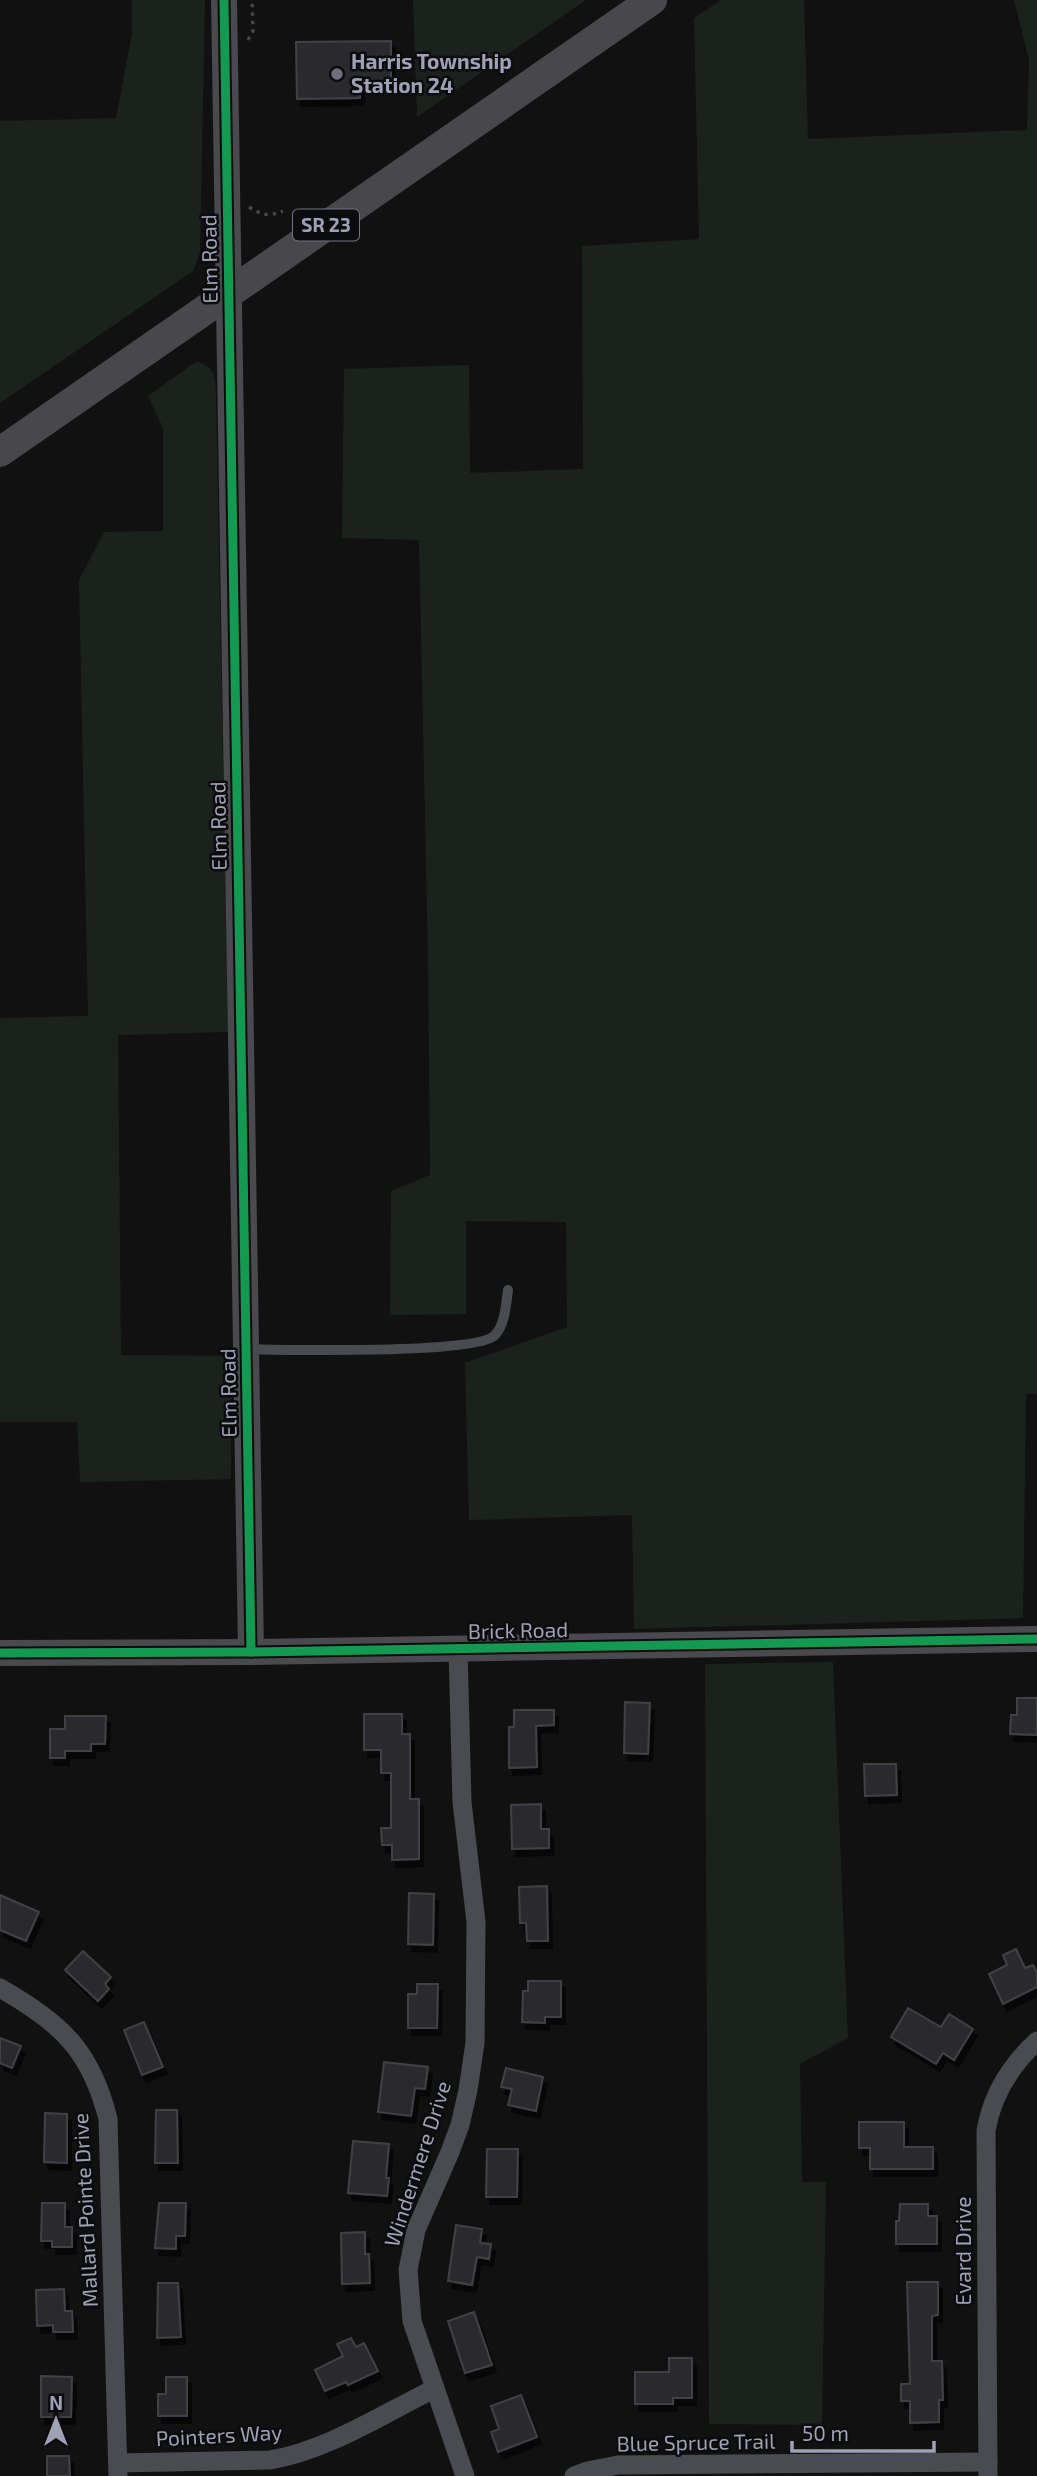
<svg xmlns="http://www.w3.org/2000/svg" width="1037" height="2476" font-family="'Exo 2',sans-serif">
<defs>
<filter id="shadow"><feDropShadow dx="4" dy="7" stdDeviation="0" flood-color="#0009"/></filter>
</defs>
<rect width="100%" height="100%" fill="#111"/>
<g fill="#1b221d">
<path d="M132 0H205L200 253 193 271 0 403V121L116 118 132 34Z"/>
<path d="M413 0H586L417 117Z"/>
<path d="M721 0H804L808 139 1027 130 1029 60 1014 0H1037V1394H1026L1023 1618 634 1629 632 1515 469 1520 465 1363 567 1327 566 1222 466 1221V1314L390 1315 391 1191 430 1175 428 956 419 540 342 538 344 369 469 365 470 473 583 469 582 246 699 239 694 18Z"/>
<path d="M197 361C216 369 215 375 216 394L228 1032 118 1035 121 1355 232 1356 231 1479 80 1482 77 1422H0V1018L88 1016 79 580 104 532 163 531V428L148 396Z"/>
<path d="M833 1662 848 2038 800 2064 802 2182H826L822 2425 709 2424 705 1664Z"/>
</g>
<g fill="#2c2c2d" stroke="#404045" stroke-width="2" filter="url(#shadow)">
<path d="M391 41V81H360V98L297 99 296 42Z"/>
<path d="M1017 1698H1037V1735L1010 1734 1011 1715H1017Z"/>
<path d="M625 1702 650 1703 648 1754 624 1753Z"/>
<path d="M514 1710H554V1725L536 1726 537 1767 509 1768V1727H514Z"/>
<path d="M364 1714H402V1734H410V1799H419V1859L392 1860V1845H382L381 1828H391V1773H381V1750H364Z"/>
<path d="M65 1716H106L105 1744H91V1751H65V1758H50V1729H65Z"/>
<path d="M864 1764H896L897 1795 865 1796Z"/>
<path d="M541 1804V1829H549V1848L512 1849 511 1805Z"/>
<path d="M547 1886 548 1941H527L526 1923H520L519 1887Z"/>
<path d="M409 1893 434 1894 433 1945 408 1944Z"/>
<path d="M0 1895 39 1912 26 1941 0 1930Z"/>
<path d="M1016 1949 1025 1968 1033 1965 1037 1973V1987L1003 2004 989 1974 1007 1965 1003 1955Z"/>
<path d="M83 1951 111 1977 105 1984 109 1989 98 2001 65 1970Z"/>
<path d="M528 1981H561V2017H545V2023L522 2022 523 1991H528Z"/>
<path d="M417 1984H438L437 2028H408V1994H417Z"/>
<path d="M908 2008 941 2027 949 2014 973 2029 954 2060 943 2053 936 2064 891 2037Z"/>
<path d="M144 2022 163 2067 142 2075 124 2030Z"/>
<path d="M0 2038 21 2046 12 2068 0 2063Z"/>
<path d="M384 2062 428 2067 425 2089 415 2088 411 2116 378 2112Z"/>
<path d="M506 2068 543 2077 536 2111 508 2105 512 2089 501 2087Z"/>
<path d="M156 2110H177L178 2163H155Z"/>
<path d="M45 2113 67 2114V2163L44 2162Z"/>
<path d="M859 2122H904V2147H933V2169H870V2148H859Z"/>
<path d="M353 2141 389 2144 386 2178H389L387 2196 348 2193Z"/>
<path d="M487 2149H518L517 2197H486Z"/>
<path d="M42 2203H65V2227H72V2247H52V2241H41Z"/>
<path d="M159 2203H186L185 2236H176V2249L155 2248Z"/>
<path d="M900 2204H928V2216H937V2244H896V2221H899Z"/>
<path d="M456 2225 482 2229 480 2243 491 2244 489 2259 477 2257 472 2285 448 2281Z"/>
<path d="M365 2232V2254H369L370 2283 342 2284 341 2233Z"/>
<path d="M907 2282H938V2315L932 2316V2361H942L943 2400H939V2422L910 2423V2401H901V2384H910Z"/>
<path d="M158 2283H178L181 2337 157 2338Z"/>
<path d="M64 2289 65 2311H72L73 2332H53V2325L37 2326 36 2290Z"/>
<path d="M474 2312 492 2365 465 2373 448 2321Z"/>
<path d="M351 2338 356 2347 364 2343 378 2371 348 2385 346 2382 325 2391 315 2370 343 2356 337 2344Z"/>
<path d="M669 2358H692V2398H673V2404H635V2372H669Z"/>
<path d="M41 2376 72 2377 71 2417H41Z"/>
<path d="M166 2377H187V2416H158V2394H166Z"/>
<path d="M521 2395 537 2437 498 2452 491 2432 499 2429 491 2406Z"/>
<path d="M47 2456H69L70 2476H47Z"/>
</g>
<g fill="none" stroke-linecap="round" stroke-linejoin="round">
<g stroke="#46474c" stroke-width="3.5" stroke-dasharray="3.5 5" stroke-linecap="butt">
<path d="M248 40 253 31 252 0"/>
<path d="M249 207C262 215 268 217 283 211"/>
</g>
<path stroke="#4a4b51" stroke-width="10" d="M247 1349C285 1350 472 1354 494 1336 505 1326 506 1304 508 1290"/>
<g stroke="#4a4b51" stroke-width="19">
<path d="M458 1649 462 1802 476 1922 475 2043 468 2090 460 2125 450 2152 416 2230 408 2270 412 2321 465 2476"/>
<path d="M0 1988C60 2022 91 2050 108 2119L118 2476"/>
<path d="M118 2463 270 2460C326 2451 383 2414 434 2389"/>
<path d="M574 2476 587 2471 618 2465 988 2462"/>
<path d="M988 2476 986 2131C992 2094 1010 2066 1037 2041"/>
</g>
<g stroke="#49494e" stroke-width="26">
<path d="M224 0 251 1652"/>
<path d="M0 1653 251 1652 1037 1639"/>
</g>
<path stroke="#48474c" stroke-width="30" d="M0 452 652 0"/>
<g stroke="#0c0b0d" stroke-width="13">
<g id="cycleway">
<path d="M224 0 251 1652"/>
<path d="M0 1653 251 1652 1037 1639"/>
</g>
</g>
<use href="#cycleway" stroke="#139951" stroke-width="9"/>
</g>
<circle fill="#6e6f7b" stroke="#0c0b0d" stroke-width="2.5" cx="337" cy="74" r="7"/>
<g text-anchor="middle" stroke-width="5" stroke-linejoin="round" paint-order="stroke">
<rect fill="#0c0b0d" stroke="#747482" stroke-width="2" x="293" y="209.5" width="66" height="31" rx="5"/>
<g font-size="19" font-weight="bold" fill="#a0a1b4">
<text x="326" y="232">SR 23</text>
</g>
<g font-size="21" font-weight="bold" fill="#a0a1b4" stroke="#0c0b0d" text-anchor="start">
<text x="351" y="69">Harris Township<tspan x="351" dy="24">Station 24</tspan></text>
</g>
<g font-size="21" fill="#a0a1b4" stroke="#0c0b0d">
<text transform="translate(210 259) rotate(-91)" y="7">Elm Road</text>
<text transform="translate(219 826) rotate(-91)" y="7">Elm Road</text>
<text transform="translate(229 1393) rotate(-91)" y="7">Elm Road</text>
<text transform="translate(518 1631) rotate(-1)" y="7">Brick Road</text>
<text transform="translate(418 2164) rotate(-72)" y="7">Windermere Drive</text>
<text transform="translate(86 2210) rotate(-93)" y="7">Mallard Pointe Drive</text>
<text transform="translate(964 2251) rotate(-90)" y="7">Evard Drive</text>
<text transform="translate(219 2436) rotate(-3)" y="7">Pointers Way</text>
<text transform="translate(696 2443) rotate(-1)" y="7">Blue Spruce Trail</text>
</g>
</g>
<g transform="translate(56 2420)" stroke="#0c0b0d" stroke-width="5" paint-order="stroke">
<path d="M0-5L12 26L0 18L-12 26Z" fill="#a0a1b4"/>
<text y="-10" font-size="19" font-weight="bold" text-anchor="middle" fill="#a0a1b4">N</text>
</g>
<path d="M792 2441v10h142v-10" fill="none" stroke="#a0a1b4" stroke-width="3.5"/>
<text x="802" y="2441" font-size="21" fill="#a0a1b4" stroke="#0c0b0d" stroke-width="5" paint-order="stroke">50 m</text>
</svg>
